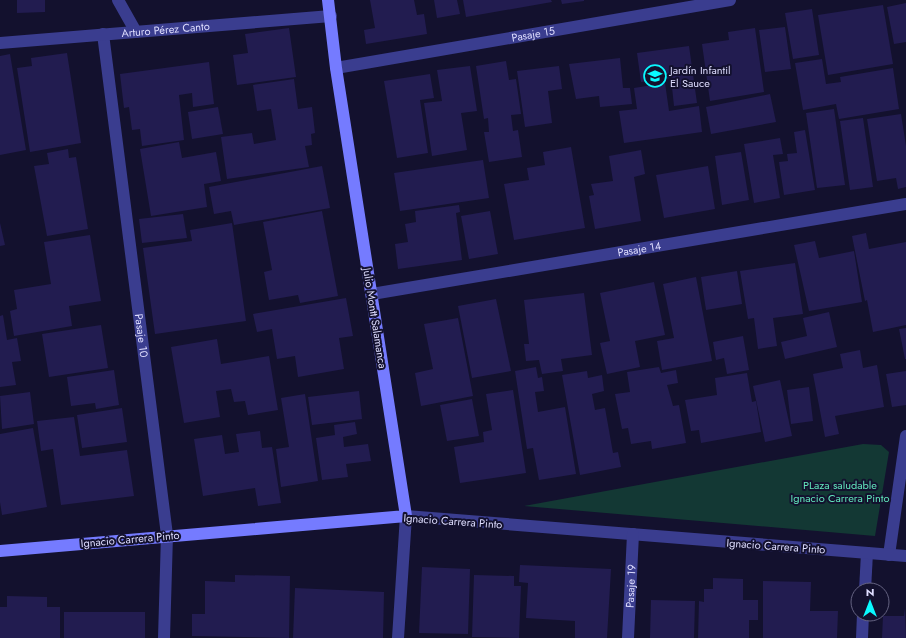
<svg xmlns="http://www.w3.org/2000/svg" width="906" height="638" font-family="Jost,sans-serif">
<rect width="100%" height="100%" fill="#13112e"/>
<path fill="#133834" d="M863 444 881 445 889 452 875 536 524 506Z"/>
<g fill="#221c50">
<path d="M17 0H45V12L17 13Z"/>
<path d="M370 0H414L417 15 424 14 427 34 366 44 364 30 375 28Z"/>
<path d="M434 0H457L460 14 437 18Z"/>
<path d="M463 0H551L552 2 466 17Z"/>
<path d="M561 0H584V1L562 4Z"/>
<path d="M906 3V42L894 44 887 7Z"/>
<path d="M883 5 893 64 828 75 818 15Z"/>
<path d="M812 9 819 55 793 59 785 13Z"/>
<path d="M785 27 791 69 765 72 759 30Z"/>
<path d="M289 28 296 77 237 85 233 55 248 53 245 34Z"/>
<path d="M755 28 764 92 710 101 702 44 729 40 728 32Z"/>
<path d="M689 46 697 103 674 106 671 78 641 82 637 53Z"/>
<path d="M67 53 81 143 30 152 17 68 32 66 31 58Z"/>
<path d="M10 54 26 150 0 155V56Z"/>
<path d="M620 58 623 88H630L632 104 600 107 599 96 576 99 569 64Z"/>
<path d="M822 59 826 84 841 82 840 77 893 68 899 109 839 119 836 104 803 110 795 63Z"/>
<path d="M506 61 509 80 516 79 521 114 511 115 513 131 518 130 522 157 489 162 484 132H489L488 118 484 119 476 66Z"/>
<path d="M209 62 214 104 193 107 192 93 179 95 184 140 142 146 140 129 132 130 129 107 124 108 120 74Z"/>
<path d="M470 66 477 111 461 113 467 150 432 156 424 103 442 101 437 70Z"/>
<path d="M559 66 562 89 548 91 552 123 525 127 517 71Z"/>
<path d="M430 74 434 98 420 100 428 153 397 158 384 81Z"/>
<path d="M294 79 298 109 312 107 315 133 311 134 312 145 305 146 309 167 227 179 221 137 252 133 254 144 276 140 271 109 257 111 253 85Z"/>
<path d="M665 83 669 111 699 106 702 132 624 143 619 111 637 109 634 88Z"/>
<path d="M770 94 776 122 711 134 706 107Z"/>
<path d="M218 107 223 134 192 139 188 112Z"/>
<path d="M834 109 845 185 817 188 806 113Z"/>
<path d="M901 114 906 146V187L898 189 896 178 877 181 867 119Z"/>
<path d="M863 118 873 187 850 190 840 121Z"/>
<path d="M805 130 815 190 784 195 779 162 788 161 787 154 797 153 794 132Z"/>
<path d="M780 138 783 154 773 155 780 198 754 203 744 144Z"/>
<path d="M179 142 182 158 216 152 221 181 204 184 207 207 151 216 140 149Z"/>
<path d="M571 147 585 228 514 240 504 184 529 180 527 168 545 165 543 152Z"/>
<path d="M68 149 69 158 76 157 88 229 47 236 34 166 49 164 47 153Z"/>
<path d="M641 150 645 174 634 177 641 221 595 229 589 196 594 195 591 184 613 181 609 156Z"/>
<path d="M741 152 749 200 722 205 715 156Z"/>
<path d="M483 160 489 198 400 211 394 173Z"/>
<path d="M322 166 330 208 234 225 231 211 214 214 209 187Z"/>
<path d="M708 166 715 209 664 218 656 175Z"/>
<path d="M459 205 460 212 456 213 462 260 398 269 395 244 408 242 405 224 416 222 415 211Z"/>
<path d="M322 211 338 296 300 303 298 295 269 300 264 272 272 270 263 222Z"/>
<path d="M490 211 498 254 469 259 461 216Z"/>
<path d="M183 214 187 238 142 243 139 219Z"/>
<path d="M0 223 5 245 0 246Z"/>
<path d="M232 223 246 321 155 334 143 248 192 241 190 230Z"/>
<path d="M866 233 869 249 906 242V325L873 332 867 300 865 301 852 236Z"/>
<path d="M90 235 101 301 69 306 72 326 14 336 10 311 17 309 14 290 51 284 44 242Z"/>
<path d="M815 241 819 258 854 251 862 302 809 311 794 245Z"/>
<path d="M795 263 803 314 773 318 777 346 758 349 754 318 748 319 740 271Z"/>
<path d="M737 271 742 304 706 310 701 277Z"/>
<path d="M696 277 712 361 662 370 657 341 674 338 663 284Z"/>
<path d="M654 282 665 335 635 341 640 367 607 374 600 343 610 341 600 293Z"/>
<path d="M584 293 592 355 561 359 563 371 542 374 539 360 526 361 524 344H529L524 300Z"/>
<path d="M346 298 353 336 339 338 344 369 298 377 295 356 277 359 272 329 257 332 253 314Z"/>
<path d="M496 299 511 371 472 378 458 306Z"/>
<path d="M829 312 837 347 785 359 781 342 807 336 803 318Z"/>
<path d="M3 315 7 340 17 338 21 361 12 362 16 385 0 387V316Z"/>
<path d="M458 318 473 396 421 406 415 373 433 369 424 324Z"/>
<path d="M101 325 108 368 49 377 42 334Z"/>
<path d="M906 328V359H905L899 329Z"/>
<path d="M743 336 749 370 727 374 724 358 716 360 713 342Z"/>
<path d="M217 339 221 364 269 356 278 410 248 415 245 401 234 402 231 389 216 391 220 417 184 423 171 347Z"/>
<path d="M860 350 863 368 877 365 884 407 835 416 839 434 825 437 813 374 843 368 840 354Z"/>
<path d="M536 367 538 378 542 377 544 391 535 392 538 412 565 407 576 474 539 480 533 448 527 449 515 371Z"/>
<path d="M659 367 661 373 676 370 678 383 667 385 673 406 679 405 686 443 652 449 651 441 631 444 628 428 622 429 615 394 630 392 627 372Z"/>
<path d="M114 370 119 405 96 409 95 403 71 406 67 377Z"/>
<path d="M587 371 588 378 602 375 604 391 592 394 595 410 605 408 613 453 618 452 621 467 580 475 562 375Z"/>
<path d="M906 371V405L892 407 886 374Z"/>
<path d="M747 373 752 402 756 401 761 432 701 443 699 430 691 431 685 400 717 395 715 378Z"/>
<path d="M780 380 792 436 765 442 753 386Z"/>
<path d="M809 387 813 421 791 424 787 390Z"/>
<path d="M513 390 526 473 460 483 454 447 484 442 483 432 492 430 486 394Z"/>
<path d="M359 391 362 419 312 425 308 397Z"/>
<path d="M30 392 34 424 2 429 0 396Z"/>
<path d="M305 394 318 481 281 487 276 449 289 447 281 398Z"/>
<path d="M472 399 479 436 447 441 440 405Z"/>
<path d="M122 408 127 442 82 448 77 415Z"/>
<path d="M74 417 80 456 127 450 134 496 61 505 53 449 41 451 37 421Z"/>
<path d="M355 422 357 434 343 437 344 447 368 444 371 461 346 464 348 477 322 480 316 438 335 435 334 425Z"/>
<path d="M33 428 47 507 2 515 0 502V434Z"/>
<path d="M260 431 262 448 272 447 281 503 258 506 255 488 203 496 194 439 222 435 225 454 239 452 236 434Z"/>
<path d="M520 565 611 569 607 638H575V621L526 618 528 583 519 582Z"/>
<path d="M422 567 470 569 468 634 419 633Z"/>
<path d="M235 575 290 576 289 638 192 636V614H205V581L235 582Z"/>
<path d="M474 575 514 576V586H521L519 638 472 637Z"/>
<path d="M713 578 743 579V600H758V620H749V638H698L699 601 704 602V589H713Z"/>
<path d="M763 581 811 582 810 611H838L837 638H763Z"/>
<path d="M295 588 384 592 383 638H293Z"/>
<path d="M7 596 47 597V607H60V638H0V607H7Z"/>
<path d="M651 600 695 601 694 638H650Z"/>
<path d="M905 608 906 638H882L883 616H904Z"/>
<rect x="64" y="612" width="81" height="26"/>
</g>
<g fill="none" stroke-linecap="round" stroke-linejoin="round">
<g stroke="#3a3d8f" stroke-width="12">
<path d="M118 0 136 32"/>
<path id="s1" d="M103 34 167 535 164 638"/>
<path id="s2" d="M0 43 331 16"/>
<path id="s3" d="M336 68 730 0"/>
<path id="s4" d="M372 294 906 204"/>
<path d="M889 555 906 436"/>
<path d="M865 590 867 553"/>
<path d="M398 638 406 516 906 556"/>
<path id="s5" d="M628 638 633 534"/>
<path d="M862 638 863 614"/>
</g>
<path stroke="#757bff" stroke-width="12" d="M0 551 406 516 336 68 328 0"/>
</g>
<defs>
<g id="school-ring" transform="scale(1.15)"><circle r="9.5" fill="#13112e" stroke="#0af9ff" stroke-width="1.5"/><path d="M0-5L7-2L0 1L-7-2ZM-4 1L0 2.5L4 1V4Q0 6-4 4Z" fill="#0af9ff"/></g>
</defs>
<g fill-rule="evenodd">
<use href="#school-ring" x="655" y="76"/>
</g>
<g text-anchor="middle" stroke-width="4" stroke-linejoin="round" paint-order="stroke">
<g font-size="11" fill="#dfdeff" stroke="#13112e">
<text dy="4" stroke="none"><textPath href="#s2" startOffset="166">Arturo Pérez Canto</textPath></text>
<text dy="4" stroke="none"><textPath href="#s3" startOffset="200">Pasaje 15</textPath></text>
<text dy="4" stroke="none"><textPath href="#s4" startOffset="271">Pasaje 14</textPath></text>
<text transform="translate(375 318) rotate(81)" y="4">Julio Montt Salamanca</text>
<text dy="4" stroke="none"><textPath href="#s1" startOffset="304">Pasaje 10</textPath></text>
<text transform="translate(453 521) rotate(4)" y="4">Ignacio Carrera Pinto</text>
<text transform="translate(130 539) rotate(-5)" y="4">Ignacio Carrera Pinto</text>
<text transform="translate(776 546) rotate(4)" y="4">Ignacio Carrera Pinto</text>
<text dy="4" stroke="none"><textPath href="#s5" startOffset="52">Pasaje 19</textPath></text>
</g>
<g font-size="11" fill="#dfdeff" stroke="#13112e" text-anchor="start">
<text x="670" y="74">Jardín Infantil<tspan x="670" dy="13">El Sauce</tspan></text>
</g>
<g font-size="11" fill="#62e7bc" stroke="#13112e">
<text x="840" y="489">PLaza saludable<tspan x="840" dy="13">Ignacio Carrera Pinto</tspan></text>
</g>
</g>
<g transform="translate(870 602)"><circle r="19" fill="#13112e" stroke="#656382"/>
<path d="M0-3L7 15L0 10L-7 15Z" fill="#0af9ff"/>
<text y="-6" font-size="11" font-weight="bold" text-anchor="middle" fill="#dfdeff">N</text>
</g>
</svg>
